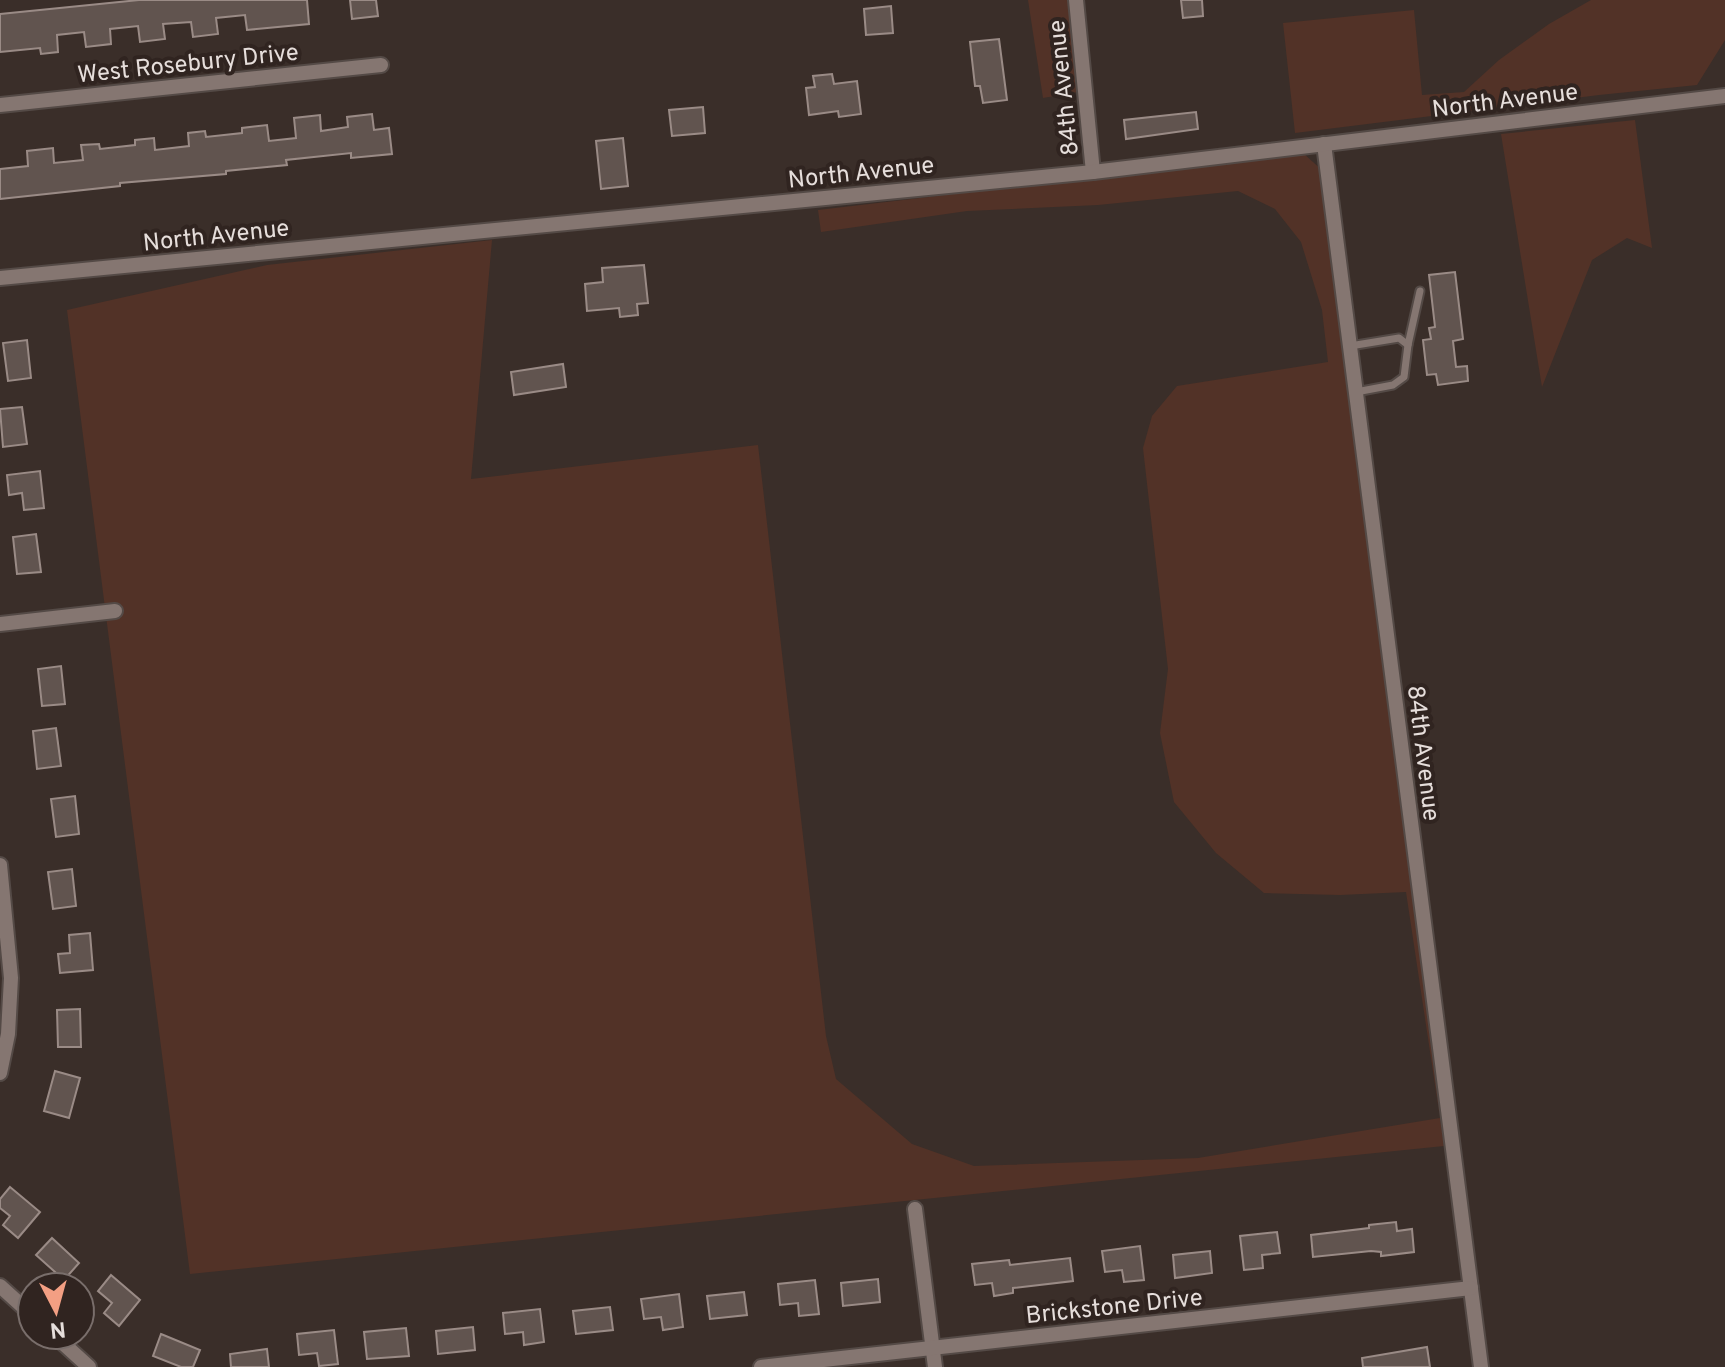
<svg xmlns="http://www.w3.org/2000/svg" width="1725" height="1367" font-family="Overpass,sans-serif">
<rect width="100%" height="100%" fill="#3a2e29"/>
<g fill="#523227">
<path d="M1028 0H1068L1078 92 1043 98Z"/>
<path d="M1591 0H1725V40L1697 85 1599 95 1295 133 1283 23 1414 10 1422 95 1464 92 1499 60 1549 24Z"/>
<path d="M1635 120 1652 248 1627 238 1592 260 1542 387 1501 134Z"/>
<path d="M1303 153 1324 172 1440 1118 1444 1146 190 1274 67 310 267 265 492 240 471 479 758 445 826 1036 836 1079 912 1144 974 1166 1198 1158 1440 1118 1406 892 1340 895 1264 893 1216 853 1174 802 1160 733 1168 669 1143 448 1152 416 1177 386 1328 362 1322 310 1301 242 1275 209 1238 191 1098 205 967 211 821 232 818 210Z"/>
</g>
<g fill="#61544f" stroke="#9a8b86" stroke-width="2">
<path d="M139 0H307L309 24 247 30 245 15 216 18 218 34 193 37 191 22 163 24 165 39 140 42 138 26 110 29 111 44 86 47 84 32 57 35 58 52 41 54 40 48 0 52V14Z"/>
<path d="M350 0H376L378 16 352 19Z"/>
<path d="M1181 0H1202L1203 16 1183 18Z"/>
<path d="M891 6 893 33 866 35 864 9Z"/>
<path d="M999 39 1007 100 983 103 980 86H975L970 42Z"/>
<path d="M832 74 834 84 857 81 861 114 839 117 838 111 809 115 806 88 815 87 813 76Z"/>
<path d="M703 107 705 133 672 136 669 110Z"/>
<path d="M1196 112 1198 129 1126 139 1124 120Z"/>
<path d="M372 114 374 130 389 128 392 154 351 158V153L286 160 287 165 226 171V174L120 183V186L0 199V169L28 166 27 151 53 148 54 163 83 160 81 145 99 144 100 149 135 145V140L154 138 155 150 189 146 188 133 205 131 206 137 242 133V128L267 125 269 141 296 138 294 118 320 115 321 131 348 127 347 117Z"/>
<path d="M623 138 628 186 601 189 596 141Z"/>
<path d="M644 265 648 303 637 304 638 315 620 317 619 308 587 311 585 284 603 282 602 268Z"/>
<path d="M1455 272 1463 339 1453 341 1456 367 1467 366 1468 381 1438 385 1436 374 1427 375 1423 340 1431 339 1429 328 1435 327 1429 275Z"/>
<path d="M27 340 31 378 8 381 3 343Z"/>
<path d="M563 364 566 387 514 395 511 372Z"/>
<path d="M22 407 27 444 3 447 0 409Z"/>
<path d="M40 471 44 508 24 510 22 493 9 495 7 475Z"/>
<path d="M36 534 41 572 17 574 13 537Z"/>
<path d="M61 666 65 704 42 706 38 669Z"/>
<path d="M56 728 61 766 37 769 33 731Z"/>
<path d="M75 796 79 834 56 837 51 799Z"/>
<path d="M72 869 76 906 53 909 48 872Z"/>
<path d="M90 933 93 970 60 973 58 954 70 953 69 935Z"/>
<path d="M80 1009 81 1047H58L57 1010Z"/>
<path d="M55 1071 80 1078 69 1118 44 1111Z"/>
<path d="M10 1187 40 1212 18 1238 3 1225 10 1216 0 1208V1199Z"/>
<path d="M1396 1222 1397 1231 1412 1229 1414 1252 1381 1256V1252L1371 1251 1313 1257 1311 1235 1369 1228V1225Z"/>
<path d="M1277 1232 1280 1253 1262 1255 1263 1268 1244 1270 1240 1236Z"/>
<path d="M52 1238 79 1263 64 1280 36 1255Z"/>
<path d="M1140 1246 1144 1280 1124 1282 1122 1270 1105 1272 1102 1251Z"/>
<path d="M1210 1251 1212 1273 1175 1278 1173 1255Z"/>
<path d="M1070 1258 1073 1281 1013 1288V1293L994 1296 992 1283 975 1285 972 1264 1009 1260 1010 1265Z"/>
<path d="M111 1275 140 1300 119 1326 104 1313 112 1303 98 1291Z"/>
<path d="M878 1279 880 1302 843 1306 841 1283Z"/>
<path d="M815 1280 819 1314 799 1316 798 1303 780 1305 778 1284Z"/>
<path d="M744 1292 747 1315 710 1319 707 1296Z"/>
<path d="M679 1294 683 1327 663 1330 661 1317 644 1319 641 1299Z"/>
<path d="M610 1307 613 1330 576 1334 573 1311Z"/>
<path d="M540 1309 544 1342 524 1345 523 1332 505 1334 503 1313Z"/>
<path d="M473 1327 475 1350 438 1354 436 1331Z"/>
<path d="M406 1328 409 1356 367 1359 364 1332Z"/>
<path d="M334 1330 338 1364 319 1366 317 1353 299 1355 297 1334Z"/>
<path d="M161 1334 200 1350 193 1367H181L153 1356Z"/>
<path d="M1427 1347 1430 1367H1363L1362 1358Z"/>
<path d="M267 1349 269 1367H231L230 1354Z"/>
</g>
<g fill="none" stroke-linecap="round" stroke-linejoin="round">
<g stroke="#544a46" stroke-width="11">
<g id="service">
<path d="M1350 346 1399 338 1408 345"/>
<path d="M1356 392 1393 385 1404 377 1408 345 1420 291"/>
</g>
</g>
<g stroke="#544a46" stroke-width="18">
<g id="minor">
<path d="M1076 0 1093 172"/>
<path d="M0 105 381 65"/>
<path d="M1324 144 1481 1367"/>
<path d="M0 278 1093 172 1725 96"/>
<path d="M0 624 115 611"/>
<path d="M0 865 11 978 8 1034 0 1073"/>
<path d="M915 1209 935 1367"/>
<path d="M0 1286 32 1315"/>
<path d="M54 1335 89 1367"/>
<path d="M761 1367 1471 1288"/>
</g>
</g>
<use href="#service" stroke="#857671" stroke-width="7"/>
<use href="#minor" stroke="#857671" stroke-width="14"/>
</g>
<g text-anchor="middle" stroke-width="8" stroke-linejoin="round" paint-order="stroke">
<g font-size="24" fill="#e6dedb" stroke="#302420">
<text transform="translate(188 63) rotate(-6)" y="8">West Rosebury Drive</text>
<text transform="translate(1063 88) rotate(-96)" y="8">84th Avenue</text>
<text transform="translate(1505 100) rotate(-7)" y="8">North Avenue</text>
<text transform="translate(861 172) rotate(-6)" y="8">North Avenue</text>
<text transform="translate(216 235) rotate(-6)" y="8">North Avenue</text>
<text transform="translate(1424 753) rotate(83)" y="8">84th Avenue</text>
<text transform="translate(1114 1306) rotate(-6)" y="8">Brickstone Drive</text>
</g>
</g>
<g transform="translate(56 1311) rotate(174)"><circle r="38" fill="#302420" stroke="#796e6b" stroke-width="2"/>
<path d="M0-6L14 30L0 20L-14 30Z" fill="#f39f83"/>
<text y="-12" font-size="22" font-weight="bold" text-anchor="middle" fill="#e6dedb">N</text>
</g>
</svg>
